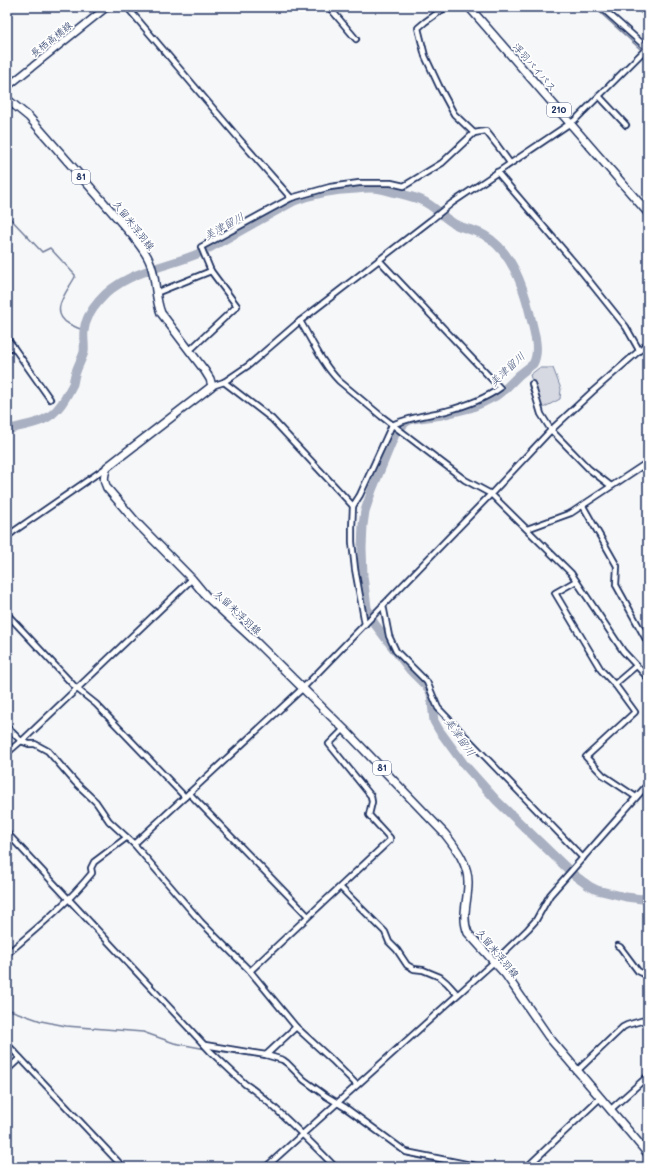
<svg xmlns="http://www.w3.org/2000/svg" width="655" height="1174" font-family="Mali,'Klee One',sans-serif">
<rect width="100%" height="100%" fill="#f6f7f9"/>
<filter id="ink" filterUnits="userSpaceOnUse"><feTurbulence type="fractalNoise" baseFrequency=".025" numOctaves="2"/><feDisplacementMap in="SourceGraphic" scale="8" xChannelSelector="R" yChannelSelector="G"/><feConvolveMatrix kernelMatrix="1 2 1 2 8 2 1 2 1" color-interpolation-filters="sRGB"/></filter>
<g filter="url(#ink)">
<path fill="#d6d9e2" stroke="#7884a0" d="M539 368H553L561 389 560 399 541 409 530 375Z"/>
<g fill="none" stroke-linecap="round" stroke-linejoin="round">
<g stroke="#707c99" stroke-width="1.5">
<path d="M594 7 648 56"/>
<path d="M7 215 42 252 50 248 75 275V277C67 292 48 312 69 324 74 326 79 329 84 330"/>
<path d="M7 1009 41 1021 66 1026 143 1032 174 1043 206 1049"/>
<path d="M212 1050 273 1059C289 1065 290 1072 302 1082 312 1090 323 1097 334 1104"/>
<path d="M337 1106 408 1156 461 1167"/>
</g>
<g stroke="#a9b0c1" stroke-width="9">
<path d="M640 7 648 15"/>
<path d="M7 430C34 422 50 425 66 397 68 393 71 388 73 384 74 380 74 376 76 372 78 365 82 359 84 352 85 346 83 338 84 331 85 320 92 309 99 301 125 270 167 268 202 252L294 201C314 193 334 190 356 189 364 188 372 187 380 189 384 189 388 191 392 192 402 194 411 196 421 200 435 206 441 216 453 223 462 229 474 229 484 235 511 250 523 285 530 314 533 329 541 350 533 364L519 375 505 389 496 396 484 402 470 408 442 415 412 419 406 422 396 432 372 490 365 511 363 525 362 548 363 576 367 608 374 623 410 670 429 689 431 694 434 721 439 730 463 763 497 801 574 875 589 886 597 890 626 897 642 899 648 896"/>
</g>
<g stroke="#1b2f5e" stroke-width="8">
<g id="minor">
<path d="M127 7 240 140 291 198"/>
<path d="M329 7 356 39"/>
<path d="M446 7 425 22 418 28 425 56 439 86 454 114 474 133"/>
<path d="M601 7 647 48"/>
<path d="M599 96 626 125"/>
<path d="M497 172 578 267 626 327 639 350"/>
<path d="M156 293 211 271"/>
<path d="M300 321C312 341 323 365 339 381L381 416 465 480 491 494 571 573 623 651 648 678"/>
<path d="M7 338 50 399"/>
<path d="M7 350 13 346"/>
<path d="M189 351 237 306 211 271 201 247 291 198 330 187 359 183H391L404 186 442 163 474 133 486 131 497 145 510 163"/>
<path d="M224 382 272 419 353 506"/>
<path d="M532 384 541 414 551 430 589 469 611 486"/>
<path d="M212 386 224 382 249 365 300 321 431 220 452 203 575 120 648 47"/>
<path d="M583 506 617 566 616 585 648 643"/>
<path d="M7 528 12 533"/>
<path d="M527 529 571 513 648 462"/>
<path d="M7 536 107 467"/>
<path d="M576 581 555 593 601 670 616 686 635 712 586 757 603 775 636 797"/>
<path d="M383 605 389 636 396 651 427 682 438 708 583 858"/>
<path d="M7 614 76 688 96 704 185 797"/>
<path d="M365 624 355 569 352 542V528L353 506 360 495 392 425C410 417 428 415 446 411 465 406 485 399 500 388L379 260"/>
<path d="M615 684 636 666"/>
<path d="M7 727 21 741 29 744H35L48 751 75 782 96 802 109 821 134 844 201 922 250 971 296 1027 332 1060 357 1085"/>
<path d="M22 741 192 579"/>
<path d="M7 753 21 741"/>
<path d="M189 793 308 916"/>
<path d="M7 833 210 1051 245 1084C258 1092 268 1102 279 1112 298 1130 317 1148 335 1167"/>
<path d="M134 844 303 688 491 494 551 430 592 392 648 343"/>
<path d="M340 887 385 932 389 942 397 950 407 965 414 969 423 970 440 977 447 983 457 994"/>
<path d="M618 946 620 947 638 971 646 975 648 980"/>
<path d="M7 954C36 929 67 904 92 873L91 868 94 862 126 838"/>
<path d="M250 971 390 840V838L369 815 372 802 371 796 329 744 344 729"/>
<path d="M7 1044 123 1167"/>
<path d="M205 1045 266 1055 296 1027"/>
<path d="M266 1055 283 1060 287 1063 304 1080 326 1096 346 1108 406 1152 481 1167"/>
<path d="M7 1070 20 1058"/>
<path d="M577 1071 623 1027 627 1025 648 1019"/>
<path d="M610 1110 648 1076"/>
<path d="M266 1167 494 962 528 929 536 920 550 895 648 784"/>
<path d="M527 1167 600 1098"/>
</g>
</g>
<g stroke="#1b2f5e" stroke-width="9">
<path id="secondary" d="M7 87 107 7"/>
</g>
<g stroke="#1b2f5e" stroke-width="10">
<path id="primary" d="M7 99 29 117 133 236C138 243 145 251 149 260 157 276 154 296 161 313L205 371 210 379 212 386 107 467C104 476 103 480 107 488L137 523 192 579 206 596 255 641 344 729 445 834C456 848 469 865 468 884 468 900 461 917 468 933L506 975 548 1036 648 1154"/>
</g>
<g stroke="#1b2f5e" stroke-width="10">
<path id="trunk" d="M469 7 648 213"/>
</g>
<use href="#minor" stroke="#fff" stroke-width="4.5"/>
<use href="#secondary" stroke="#fff" stroke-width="6"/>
<use href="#primary" stroke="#fff" stroke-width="7"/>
<use href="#trunk" stroke="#fff" stroke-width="7"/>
</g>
</g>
<g text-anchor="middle" stroke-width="3.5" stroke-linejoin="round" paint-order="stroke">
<g fill="#fff" stroke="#5f6d8e" stroke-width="1">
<rect x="547" y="103" width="24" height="14" rx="3"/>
<rect x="72" y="170" width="18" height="14" rx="3"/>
<rect x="373" y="761" width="18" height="14" rx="3"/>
</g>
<g font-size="9" font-weight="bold" fill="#1b2f5e">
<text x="559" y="113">210</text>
<text x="81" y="180">81</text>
<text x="382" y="771">81</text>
</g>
<g font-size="10" fill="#1b2f5e" stroke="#fff">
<text transform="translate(51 39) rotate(-39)" y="4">長栖高橋線</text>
<text transform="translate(535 67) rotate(49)" y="4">浮羽バイパス</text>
<text transform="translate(134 225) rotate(52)" y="4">久留米浮羽線</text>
<text transform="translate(238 612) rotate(43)" y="4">久留米浮羽線</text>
<text transform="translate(498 953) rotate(50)" y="4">久留米浮羽線</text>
</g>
<g font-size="11" font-style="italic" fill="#4d5c81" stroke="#fff">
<text transform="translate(224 226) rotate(-29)" y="4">美津留川</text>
<text transform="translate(507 369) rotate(-43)" y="4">美津留川</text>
<text transform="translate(460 737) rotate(55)" y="4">美津留川</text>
</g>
</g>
<rect width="655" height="1174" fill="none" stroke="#fff" stroke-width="24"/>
<rect x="12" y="12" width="631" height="1150" fill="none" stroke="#1b2f5e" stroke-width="1.5" filter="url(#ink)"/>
</svg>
